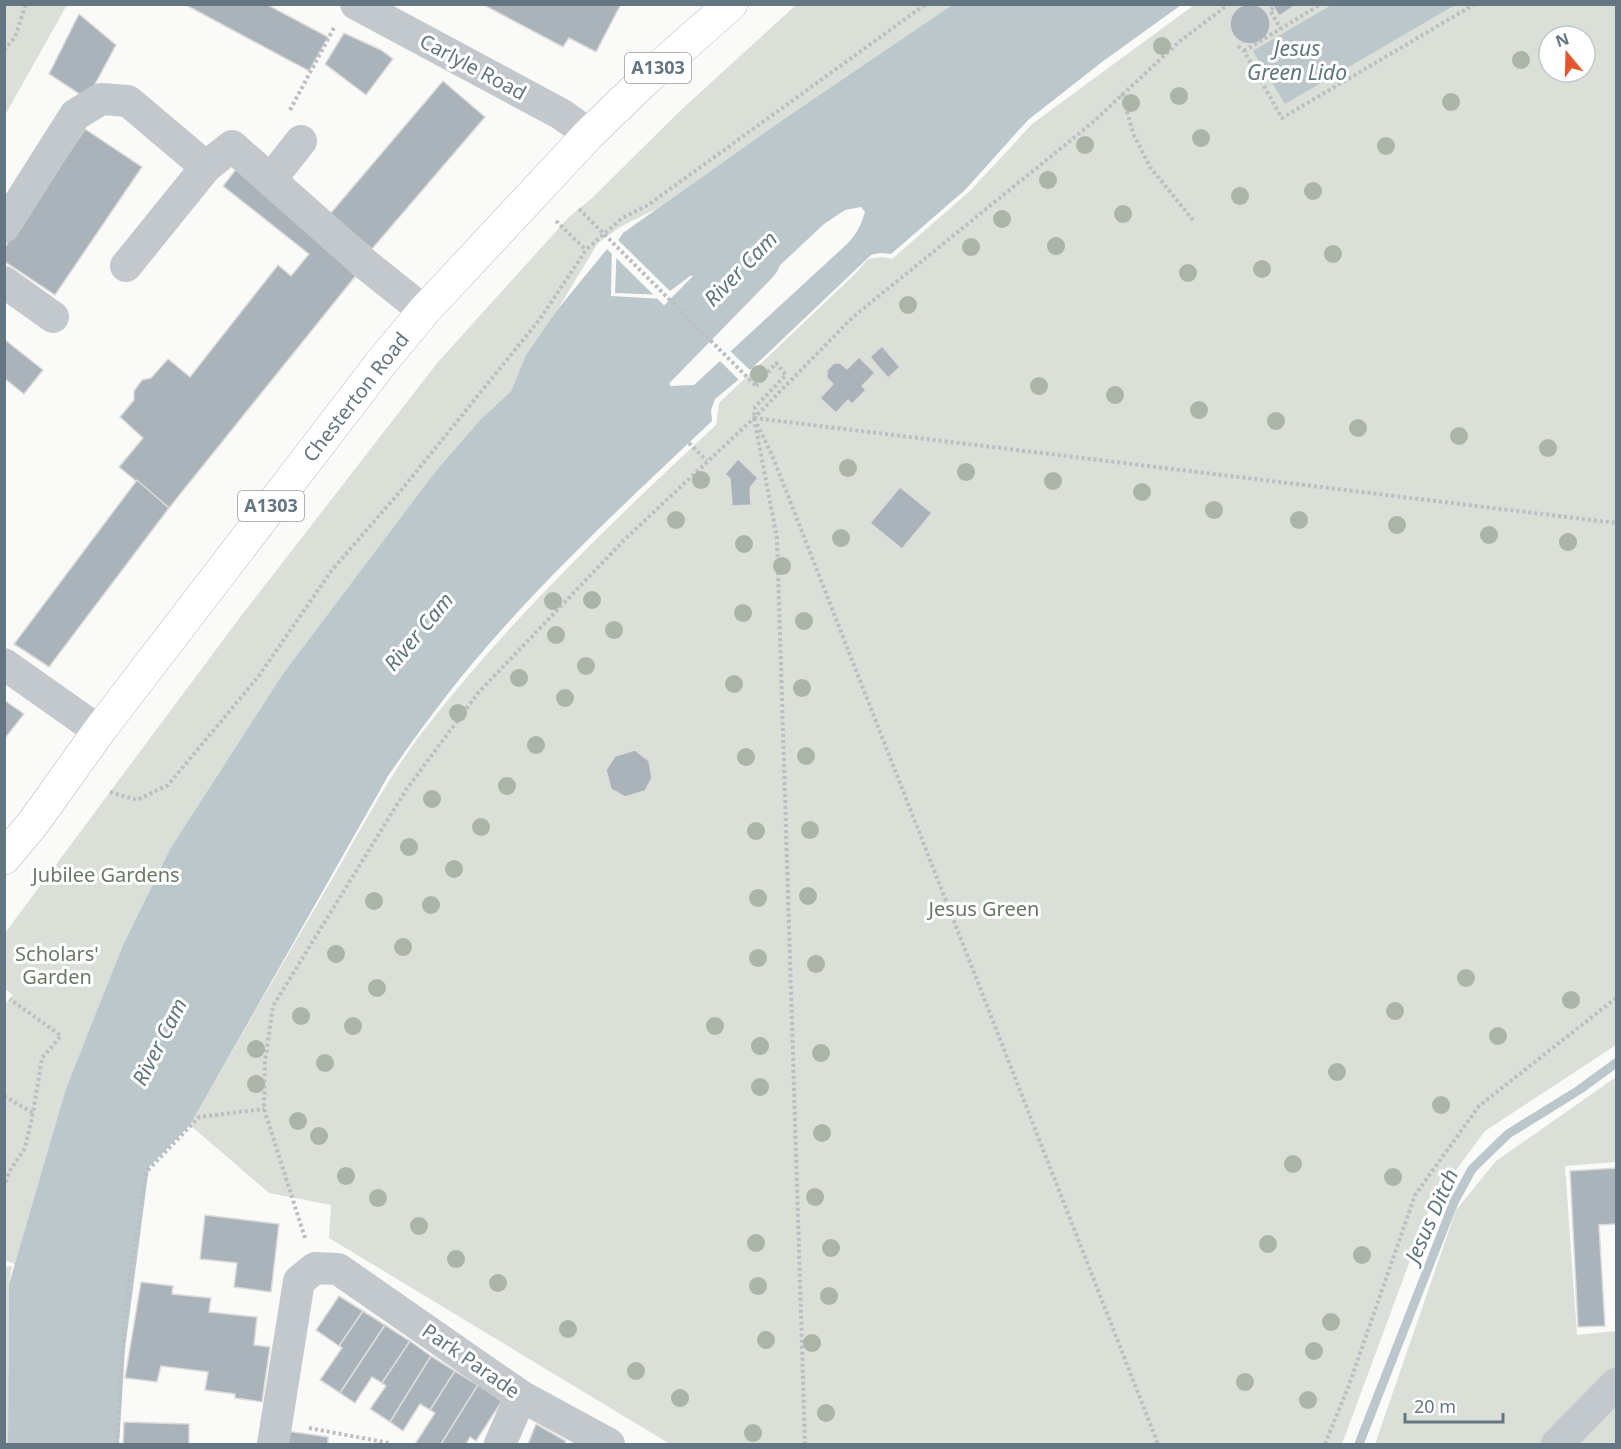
<svg xmlns="http://www.w3.org/2000/svg" width="1621" height="1449" font-family="'Noto Sans',sans-serif">
<rect width="100%" height="100%" fill="#fafaf8"/>
<g fill="#dadfd7" fill-rule="evenodd">
<path d="M5 4 67 5 5 115 4 5Z"/>
<path d="M796 5H952L781 121 658 208 620 227 598 243 544 332 526 355 511 391 480 420 435 472 282 675 170 849 123 945 67 1089 15 1264 4 1260V1005L13 995 5 989V933L241 616 438 362 569 217 592 198 681 110Z"/>
<path d="M1194 5H1616V1045L1485 1131 1431 1204 1342 1444H670L329 1238 331 1205 269 1193 190 1125C239 1039 288 954 338 869 365 822 391 773 424 730 510 619 613 521 716 425L719 403 855 274 868 259 882 257 892 259 970 191 1032 124ZM1549 36H1585V72H1549Z"/>
<path d="M1616 1077V1162L1565 1166 1577 1335 1616 1331V1444H1375L1456 1210 1496 1161Z"/>
<path d="M12 1266 9 1284 8 1444H5L4 1267Z"/>
</g>
<g fill="#bbc7cb">
<path d="M1333 4H1455V5L1285 104 1253 51Z"/>
<path d="M952 5H1181L1102 62 1028 120 965 190 891 254 879 253 871 255 749 371 715 399 711 410 712 421C642 487 569 555 505 626 462 673 424 724 388 776L190 1125 149 1167 125 1349 119 1444H8L9 1284 66 1089 123 945 170 849 282 675 435 472 480 420 511 391 526 355 558 309 612 243 611 296 664 299 704 341 678 364 668 376 670 386 694 385 847 244C857 234 861 225 865 212L861 207 845 210 824 224 711 330 681 300 698 281V275L690 276 665 295 615 293 617 242 623 233 781 121Z"/>
</g>
<g fill="#fafaf8">
<path d="M616 238 672 293 666 298 706 339 707 342 704 345 605 247Z"/>
<path d="M729 350 752 372 741 382 718 359Z"/>
</g>
<g fill="none" stroke-linecap="round" stroke-linejoin="round">
<path stroke="#bbc7cb" stroke-width="9" d="M1359 1444 1454 1202 1472 1169 1508 1134 1579 1090 1616 1063"/>
<path stroke="#bbc7cb" stroke-width="58" d="M632 380 752 257"/>
</g>
<g fill="#aab3b9" stroke="#dcdcda" stroke-width="1.5">
<path d="M184 4H266L328 37 309 71Z"/>
<path d="M482 4H621L596 52 569 38 563 47Z"/>
<path d="M1272 4H1297L1279 16Z"/>
<circle cx="1250" cy="24" r="20"/>
<path d="M79 14 116 45 87 99 49 74Z"/>
<path d="M344 33 381 50 393 59 366 95 325 64Z"/>
<path d="M443 81 485 117 372 249 330 214Z"/>
<path d="M85 129 142 167 55 295 4 261V248Z"/>
<path d="M237 168 362 268 169 508 119 467 143 438 120 417 134 400V391L142 380 151 378 168 359 190 377 278 265 291 276 309 254 223 186Z"/>
<path d="M4 339 43 370 24 394 4 378Z"/>
<path d="M882 346 900 367 888 378 870 357Z"/>
<path d="M859 357 875 373 862 386 866 390 852 404 848 400 836 413 820 398 833 384 827 378V370L834 363H840L847 369Z"/>
<path d="M738 459 758 478 750 488 751 505 732 506 730 479 725 474Z"/>
<path d="M137 480 169 508 49 667 14 644Z"/>
<path d="M900 487 932 513 902 549 870 523Z"/>
<path d="M4 700 24 714 6 737 4 736Z"/>
<path d="M635 750 649 761 652 778 645 791 625 797 611 789 606 770 615 756Z"/>
<path d="M1616 1168V1224L1599 1225 1605 1326 1578 1327 1570 1171Z"/>
<path d="M205 1215 279 1224 271 1292 234 1287 237 1263 200 1259Z"/>
<path d="M141 1282 173 1286 172 1294 211 1298 209 1312 257 1317 254 1345 270 1347 262 1402 235 1398V1394L205 1390 208 1372 161 1366 157 1382 125 1378Z"/>
<path d="M339 1296 363 1311 339 1346 316 1330Z"/>
<path d="M363 1311 385 1325 340 1393 320 1380 342 1348 339 1346Z"/>
<path d="M385 1325 410 1341 382 1383 372 1377 355 1403 340 1393Z"/>
<path d="M410 1341 431 1356 390 1422 370 1409 386 1386 382 1383Z"/>
<path d="M431 1356 455 1371 430 1410 420 1404 403 1431 390 1422Z"/>
<path d="M455 1371 478 1385 441 1444H415L435 1413 430 1410Z"/>
<path d="M478 1385 502 1401 476 1441 470 1437 466 1444H441Z"/>
<path d="M124 1422 189 1424V1444H123Z"/>
<path d="M536 1424 566 1441 564 1444H528Z"/>
<path d="M287 1431 328 1437V1444H285Z"/>
</g>
<g fill="none" stroke-linecap="round" stroke-linejoin="round">
<g stroke="#b5babe" stroke-width="34">
<path id="major" d="M4 858 34 822 99 731 381 363 424 311 589 134 648 77 731 4"/>
</g>
<g stroke="#bbbfc2" stroke-width="4" stroke-dasharray="3 3" stroke-linecap="butt">
<path d="M1278 4 1270 10 1281 29"/>
<path d="M1238 46 1244 51 1282 118 1475 4"/>
<path d="M4 50 15 37 26 4"/>
<path d="M1244 51 1321 4"/>
<path d="M1122 94 1133 133 1150 167 1193 220"/>
<path d="M290 110 335 26"/>
<path d="M556 221 586 250"/>
<path d="M756 386 776 363 786 375 755 407 754 418 777 538 805 1444"/>
<path d="M754 418 1616 523"/>
<path d="M757 424 772 455 1158 1444"/>
<path d="M689 443 707 461"/>
<path d="M110 792 137 800 168 785 258 677 332 570 403 488 540 319 586 250 622 218 648 205 926 4"/>
<path d="M4 1096 33 1113"/>
<path d="M4 1188 9 1172 25 1148 33 1113 42 1058 61 1036 10 999"/>
<path d="M305 1238 264 1109 265 1062 273 1006 406 790 478 693 624 540 754 418 853 317 1092 123 1180 41 1229 4"/>
<path d="M309 1428 389 1443V1444"/>
<path d="M117 1444 122 1354 129 1284 145 1177 148 1170 199 1117 264 1109"/>
<path d="M1325 1444 1349 1385 1415 1195 1479 1106 1616 998"/>
</g>
<g stroke="#c3c8cc" stroke-width="32">
<path d="M356 4 561 114 589 134"/>
<path d="M271 179 301 141"/>
<path d="M4 227 75 115 101 99 128 101 206 167"/>
<path d="M126 266 206 167 232 146 364 263 424 311"/>
<path d="M4 282 53 317"/>
<path d="M4 664 99 731"/>
<path d="M273 1444 299 1281 315 1268 338 1269 521 1396 609 1444"/>
<path d="M500 1444 521 1396"/>
<path d="M1557 1444 1616 1384"/>
</g>
<use href="#major" stroke="#fff" stroke-width="33"/>
<path stroke="#bbbfc2" stroke-width="4" stroke-dasharray="3 3" stroke-linecap="butt" d="M579 209 756 386"/>
</g>
<g fill="#aab4a7">
<circle cx="1162" cy="46" r="9"/>
<circle cx="1521" cy="60" r="9"/>
<circle cx="1179" cy="96" r="9"/>
<circle cx="1451" cy="102" r="9"/>
<circle cx="1131" cy="103" r="9"/>
<circle cx="1201" cy="138" r="9"/>
<circle cx="1085" cy="145" r="9"/>
<circle cx="1386" cy="146" r="9"/>
<circle cx="1048" cy="180" r="9"/>
<circle cx="1313" cy="191" r="9"/>
<circle cx="1240" cy="196" r="9"/>
<circle cx="1123" cy="214" r="9"/>
<circle cx="1002" cy="219" r="9"/>
<circle cx="1056" cy="246" r="9"/>
<circle cx="971" cy="247" r="9"/>
<circle cx="1333" cy="254" r="9"/>
<circle cx="1262" cy="269" r="9"/>
<circle cx="1188" cy="273" r="9"/>
<circle cx="908" cy="305" r="9"/>
<circle cx="759" cy="374" r="9"/>
<circle cx="1039" cy="386" r="9"/>
<circle cx="1115" cy="395" r="9"/>
<circle cx="1199" cy="410" r="9"/>
<circle cx="1276" cy="421" r="9"/>
<circle cx="1358" cy="428" r="9"/>
<circle cx="1459" cy="436" r="9"/>
<circle cx="1548" cy="448" r="9"/>
<circle cx="848" cy="468" r="9"/>
<circle cx="966" cy="472" r="9"/>
<circle cx="701" cy="480" r="9"/>
<circle cx="1053" cy="481" r="9"/>
<circle cx="1142" cy="492" r="9"/>
<circle cx="1214" cy="510" r="9"/>
<circle cx="676" cy="520" r="9"/>
<circle cx="1299" cy="520" r="9"/>
<circle cx="1397" cy="525" r="9"/>
<circle cx="1489" cy="535" r="9"/>
<circle cx="841" cy="538" r="9"/>
<circle cx="1568" cy="542" r="9"/>
<circle cx="744" cy="544" r="9"/>
<circle cx="782" cy="566" r="9"/>
<circle cx="592" cy="600" r="9"/>
<circle cx="553" cy="601" r="9"/>
<circle cx="743" cy="613" r="9"/>
<circle cx="804" cy="621" r="9"/>
<circle cx="614" cy="630" r="9"/>
<circle cx="556" cy="635" r="9"/>
<circle cx="586" cy="666" r="9"/>
<circle cx="519" cy="678" r="9"/>
<circle cx="734" cy="684" r="9"/>
<circle cx="802" cy="688" r="9"/>
<circle cx="565" cy="698" r="9"/>
<circle cx="458" cy="713" r="9"/>
<circle cx="536" cy="745" r="9"/>
<circle cx="806" cy="756" r="9"/>
<circle cx="746" cy="757" r="9"/>
<circle cx="507" cy="786" r="9"/>
<circle cx="432" cy="799" r="9"/>
<circle cx="481" cy="827" r="9"/>
<circle cx="810" cy="830" r="9"/>
<circle cx="756" cy="831" r="9"/>
<circle cx="409" cy="847" r="9"/>
<circle cx="454" cy="869" r="9"/>
<circle cx="808" cy="896" r="9"/>
<circle cx="758" cy="898" r="9"/>
<circle cx="374" cy="901" r="9"/>
<circle cx="431" cy="905" r="9"/>
<circle cx="403" cy="947" r="9"/>
<circle cx="336" cy="954" r="9"/>
<circle cx="758" cy="958" r="9"/>
<circle cx="816" cy="964" r="9"/>
<circle cx="1466" cy="978" r="9"/>
<circle cx="377" cy="988" r="9"/>
<circle cx="1571" cy="1000" r="9"/>
<circle cx="1395" cy="1011" r="9"/>
<circle cx="301" cy="1016" r="9"/>
<circle cx="353" cy="1026" r="9"/>
<circle cx="715" cy="1026" r="9"/>
<circle cx="1498" cy="1036" r="9"/>
<circle cx="760" cy="1046" r="9"/>
<circle cx="256" cy="1049" r="9"/>
<circle cx="821" cy="1053" r="9"/>
<circle cx="325" cy="1063" r="9"/>
<circle cx="1337" cy="1072" r="9"/>
<circle cx="256" cy="1084" r="9"/>
<circle cx="760" cy="1087" r="9"/>
<circle cx="1441" cy="1105" r="9"/>
<circle cx="298" cy="1121" r="9"/>
<circle cx="822" cy="1133" r="9"/>
<circle cx="319" cy="1136" r="9"/>
<circle cx="1293" cy="1164" r="9"/>
<circle cx="346" cy="1176" r="9"/>
<circle cx="1393" cy="1177" r="9"/>
<circle cx="815" cy="1197" r="9"/>
<circle cx="378" cy="1198" r="9"/>
<circle cx="419" cy="1226" r="9"/>
<circle cx="756" cy="1243" r="9"/>
<circle cx="1268" cy="1244" r="9"/>
<circle cx="831" cy="1248" r="9"/>
<circle cx="1362" cy="1255" r="9"/>
<circle cx="456" cy="1259" r="9"/>
<circle cx="498" cy="1283" r="9"/>
<circle cx="758" cy="1286" r="9"/>
<circle cx="829" cy="1296" r="9"/>
<circle cx="1331" cy="1322" r="9"/>
<circle cx="568" cy="1329" r="9"/>
<circle cx="766" cy="1340" r="9"/>
<circle cx="812" cy="1343" r="9"/>
<circle cx="1314" cy="1351" r="9"/>
<circle cx="636" cy="1371" r="9"/>
<circle cx="1245" cy="1382" r="9"/>
<circle cx="680" cy="1398" r="9"/>
<circle cx="1308" cy="1400" r="9"/>
<circle cx="826" cy="1413" r="9"/>
<circle cx="753" cy="1433" r="9"/>
</g>
<g text-anchor="middle" stroke-width="6" stroke-linejoin="round" paint-order="stroke">
<g fill="#fff" stroke="#939fa8" stroke-width="1.5">
<rect x="625" y="53" width="66" height="30" rx="4.5"/>
<rect x="238" y="491" width="66" height="30" rx="4.5"/>
</g>
<g font-size="18" font-weight="bold" fill="#657683">
<text x="658" y="74">A1303</text>
<text x="271" y="512">A1303</text>
</g>
<g font-size="20" fill="#657683" stroke="#fff">
<text transform="translate(473 67) rotate(28)" y="7">Carlyle Road</text>
<text transform="translate(356 397) rotate(-52)" y="7">Chesterton Road</text>
<text transform="translate(471 1361) rotate(35)" y="7">Park Parade</text>
</g>
<g font-size="20" fill="#687a64" stroke="#fff">
<text x="106" y="882">Jubilee Gardens</text>
<text x="984" y="916">Jesus Green</text>
<text x="57" y="961">Scholars'<tspan x="57" dy="23">Garden</tspan></text>
</g>
<g font-size="21" font-style="italic" fill="#60757c" stroke="#fff">
<text x="1297" y="56">Jesus<tspan x="1297" dy="24">Green Lido</tspan></text>
<text transform="translate(741 269) rotate(-46)" y="7">River Cam</text>
<text transform="translate(419 632) rotate(-50)" y="7">River Cam</text>
<text transform="translate(160 1042) rotate(-63)" y="7">River Cam</text>
<text transform="translate(1432 1216) rotate(-66)" y="7">Jesus Ditch</text>
</g>
</g>
<rect width="1621" height="1449" fill="none" stroke="#657683" stroke-width="12"/>
<g transform="translate(1567 54) rotate(341)"><circle r="28" fill="#ffffff" stroke="#c1c8cd" stroke-width="1.5"/>
<path d="M0-4.5L10 22L0 15L-10 22Z" fill="#e4572e"/>
<text y="-9" font-size="16" font-weight="bold" text-anchor="middle" fill="#657683">N</text>
</g>
<path d="M1405 1413v9h98v-9" fill="none" stroke="#657683" stroke-width="3"/>
<text x="1414" y="1413" font-size="18" fill="#657683" stroke="#ffffff" stroke-width="4.5" paint-order="stroke">20 m</text>
</svg>
